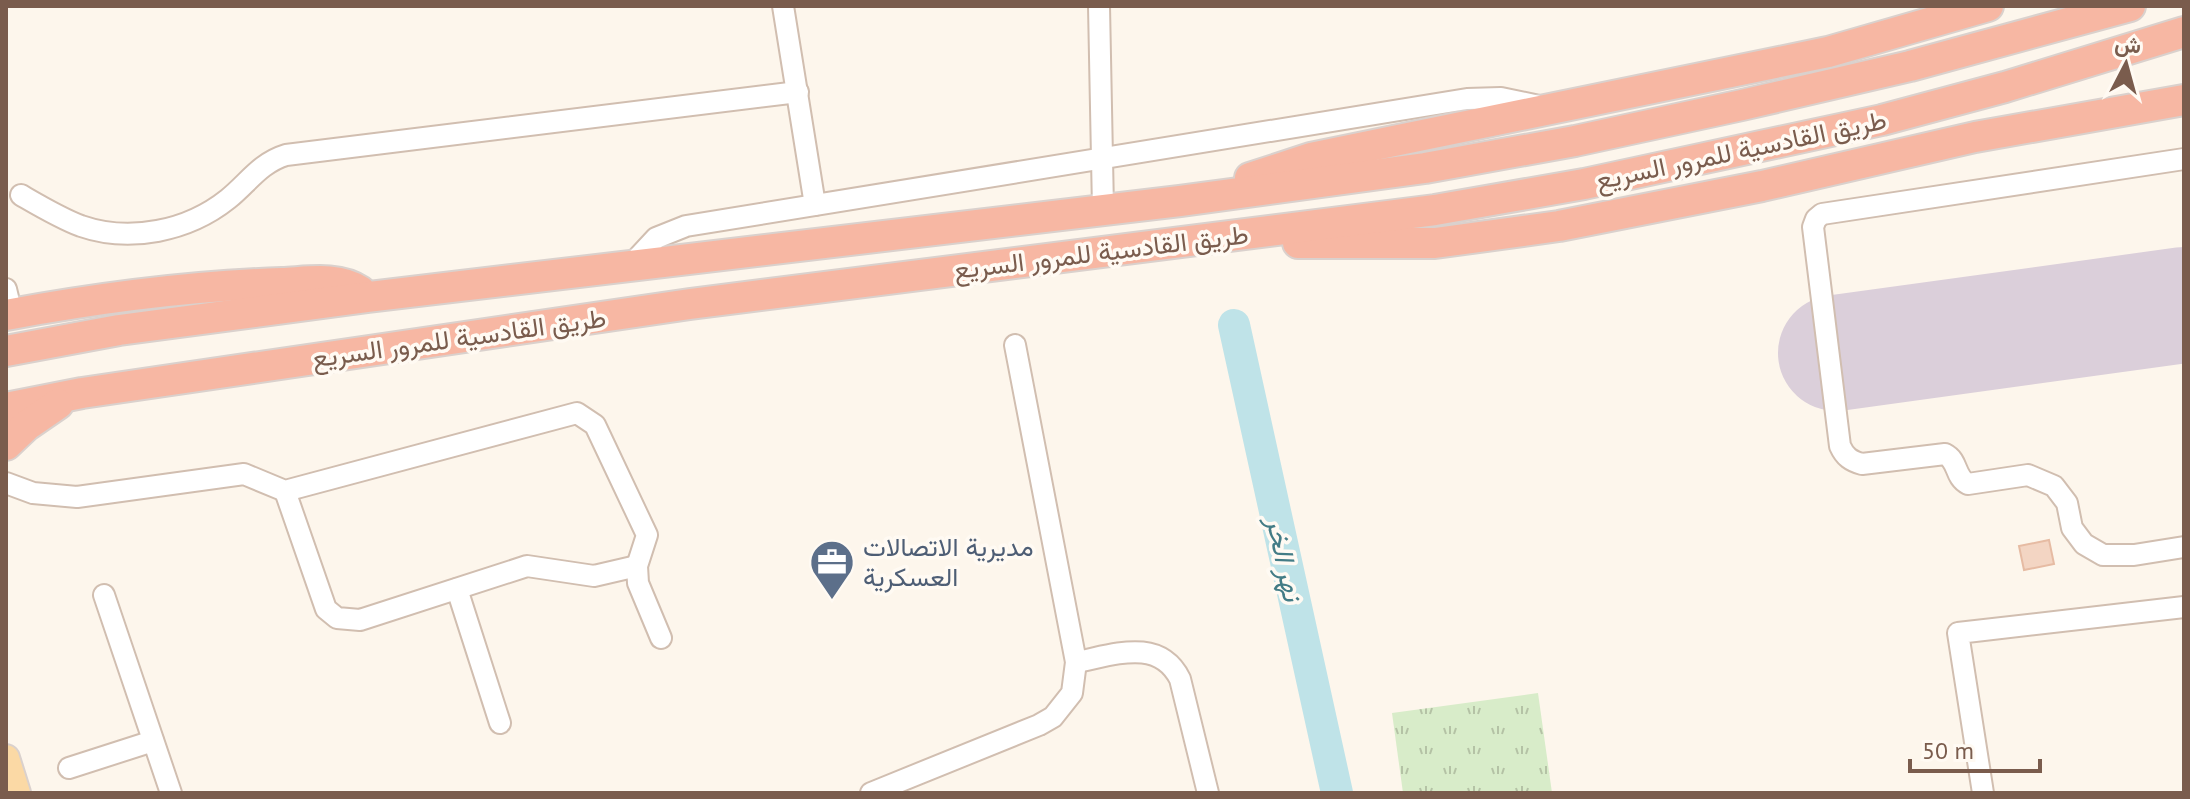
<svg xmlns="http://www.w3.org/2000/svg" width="2190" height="799" font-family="'PT Sans',Vazirmatn,sans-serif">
<defs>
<pattern id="park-tufts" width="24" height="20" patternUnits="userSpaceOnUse" patternTransform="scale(2)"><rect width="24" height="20" fill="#d8ecc9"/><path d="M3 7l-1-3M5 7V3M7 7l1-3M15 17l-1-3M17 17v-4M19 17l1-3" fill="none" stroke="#b4c2a5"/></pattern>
</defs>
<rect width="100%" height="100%" fill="#fdf6ec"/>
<path fill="url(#park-tufts)" d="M1538 693 1552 793H1403L1392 713Z"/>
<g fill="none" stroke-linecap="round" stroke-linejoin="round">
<path stroke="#bfe3e8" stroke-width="32" d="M1234 325 1337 793"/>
<path stroke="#dbcfda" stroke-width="116" d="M1836 353 2184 305"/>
</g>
<path fill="#f3d5c3" stroke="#e6bba3" stroke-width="2" d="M2049 540 2054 564 2024 570 2019 546Z"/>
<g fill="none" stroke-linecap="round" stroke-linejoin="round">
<g stroke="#d1beb0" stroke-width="24">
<g id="minor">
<path d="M783 6 815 205"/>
<path d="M1099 6 1103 209"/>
<path d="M2184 159 1822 214 1816 219 1813 227 1840 446C1845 457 1851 461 1862 464L1945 454C1959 461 1954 477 1968 484L2028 475 2054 486 2067 503 2072 528 2084 544 2103 555H2134L2184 547"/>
<path d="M21 195C40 206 60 218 81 226 130 243 188 231 228 199 248 183 260 163 286 155L798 92"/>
<path d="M630 266 656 238 686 226 1467 99 1501 98 1544 107"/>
<path d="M6 289 12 314"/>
<path d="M6 483 33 493 77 497 244 474 285 491 577 413 595 425 647 535 637 566 638 583 661 638"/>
<path d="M285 491 326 609 337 618 360 620 527 566 594 576 637 566"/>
<path d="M457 589 500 723"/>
<path d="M104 595 171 793"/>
<path d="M1076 662C1114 655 1159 637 1180 679L1208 793"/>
<path d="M69 768 153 741"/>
<path d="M871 793 1039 725 1053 717 1072 693 1076 662 1015 345"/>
<path d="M1983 793 1958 633 2184 607"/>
</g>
</g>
<g stroke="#dad1cd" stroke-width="30">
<path id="major" d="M6 758 17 793"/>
</g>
<g stroke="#dad1cd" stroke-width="34">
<g id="highway">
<path d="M1250 178 1311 158 1828 52 1988 6"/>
<path d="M1298 243H1435L1559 226 1762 186 1975 137 2184 100"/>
<path d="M6 315C98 298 189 286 282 283 307 282 338 276 360 291"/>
<path d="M6 351 119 330 368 297 1180 201 1425 168 1575 141 1742 105 1910 66 2130 6"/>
<path d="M6 408 82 393 690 304 1435 210 1584 184 1882 120 2005 87 2184 32"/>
<path d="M6 445 26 426 58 404"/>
</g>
</g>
<use href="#minor" stroke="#fff" stroke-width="20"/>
<use href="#major" stroke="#fbd9a5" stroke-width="26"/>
<use href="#highway" stroke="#f7b7a3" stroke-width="30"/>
</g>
<defs>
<g id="office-pin" transform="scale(2.3)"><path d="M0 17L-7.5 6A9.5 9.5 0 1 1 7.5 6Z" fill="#5c6f8a" stroke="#fffaf3"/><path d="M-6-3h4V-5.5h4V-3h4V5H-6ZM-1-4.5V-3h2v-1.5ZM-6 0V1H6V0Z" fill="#fff"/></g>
</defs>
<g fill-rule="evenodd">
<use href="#office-pin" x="832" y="562"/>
</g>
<g text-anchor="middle" stroke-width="7" stroke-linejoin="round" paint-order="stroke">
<g font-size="26" fill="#7a5c4d" stroke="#fffaf3">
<text transform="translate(1741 150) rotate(-12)" y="9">طريق القادسية للمرور السريع</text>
<text transform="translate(1101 252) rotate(-7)" y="9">طريق القادسية للمرور السريع</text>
<text transform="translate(459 338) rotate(-8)" y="9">طريق القادسية للمرور السريع</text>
</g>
<g font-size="26" fill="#4e5e75" stroke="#fffaf3" text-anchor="start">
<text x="863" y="556">مديرية الاتصالات<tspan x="863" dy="30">العسكرية</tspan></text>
</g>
<g font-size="28" font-style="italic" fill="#437c86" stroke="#fffaf3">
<text transform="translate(1285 559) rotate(78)" y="10">نهر الخر</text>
</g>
</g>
<rect width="2190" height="799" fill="none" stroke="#7a5c4d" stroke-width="16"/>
<g transform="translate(2126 64) rotate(6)" stroke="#fffaf3" stroke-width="6" paint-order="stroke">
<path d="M0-6L14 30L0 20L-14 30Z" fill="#7a5c4d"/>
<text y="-12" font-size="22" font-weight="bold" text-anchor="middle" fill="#7a5c4d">ش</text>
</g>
<path d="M1910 759v12h130v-12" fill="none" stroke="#7a5c4d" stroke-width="4"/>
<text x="1922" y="759" font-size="24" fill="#7a5c4d" stroke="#fffaf3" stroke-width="6" paint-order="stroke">50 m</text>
</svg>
